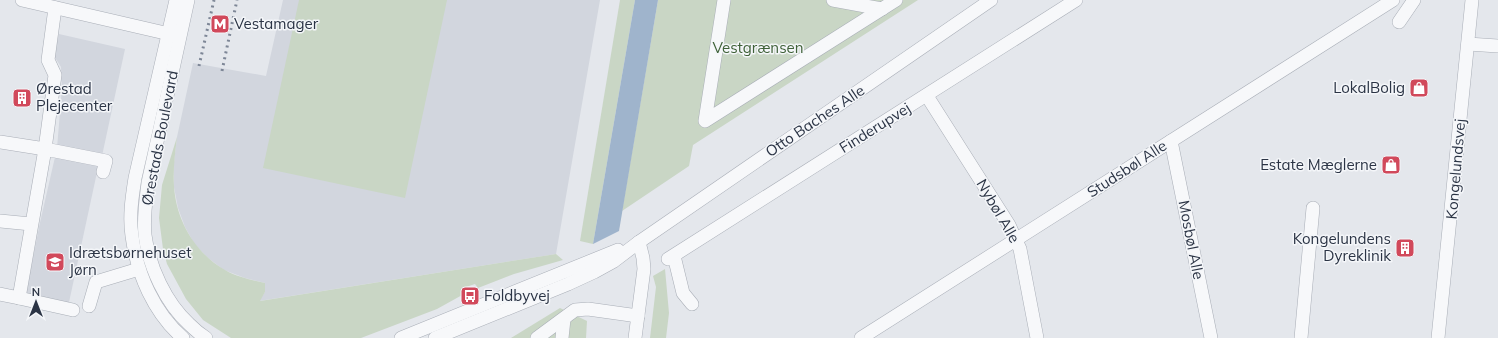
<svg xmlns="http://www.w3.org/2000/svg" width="1498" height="338" font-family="Mulish,sans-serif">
<rect width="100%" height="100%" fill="#e4e7ec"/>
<g fill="#d2d6de">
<path d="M283 0H600L556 254 259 301 265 292V283L245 278 224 270 208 258 195 245 185 227 178 208 174 187V162L177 137 193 63 266 76Z"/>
<path d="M59 34 125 49 102 156 57 148 62 88 61 67 54 56Z"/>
<path d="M55 157 99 163 68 307 26 294 39 227Z"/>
</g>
<g fill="#c9d6c5">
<path d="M299 0H447L405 198 263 168Z"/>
<path d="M620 0H635L593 244 580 241Z"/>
<path d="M658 0H918L693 145 689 166 622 211Z"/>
<path d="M177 137C175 153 173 170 174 186 176 220 195 253 225 270 237 277 252 280 265 283V292L260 301 556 254 563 260 514 274 478 288 475 284 463 288 464 294 437 309 361 338H231L203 320 186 299 167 264 163 249 159 218 162 185Z"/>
<path d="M665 269 669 313 666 338H650L656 287 653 276Z"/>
<path d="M560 308 587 321 586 338H511Z"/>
</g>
<path fill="#9fb4cc" d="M635 0H658L619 231 593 244Z"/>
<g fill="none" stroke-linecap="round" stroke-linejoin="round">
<g stroke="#a9aeb7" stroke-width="14">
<g id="minor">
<path d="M22 0 178 36"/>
<path d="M176 0 135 178C132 197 129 217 132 236 137 274 154 313 183 338"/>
<path d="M188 0 148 183C146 200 143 218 145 235 149 267 166 303 189 324 194 329 200 334 206 338"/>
<path d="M724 0 705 121 896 0"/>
<path d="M833 0 882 9"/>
<path d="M1399 22 1414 0"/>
<path d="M1468 44 1498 46"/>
<path d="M927 96 1009 225 1020 249 1037 338"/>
<path d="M1171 141 1211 338"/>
<path d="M0 142 45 149 55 75 48 60 55 8"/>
<path d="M0 221 31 224"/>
<path d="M674 256 683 293 692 304"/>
<path d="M668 259 1076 0"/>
<path d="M0 294 19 298 45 149 106 161 103 172"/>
<path d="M19 298 73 310"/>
<path d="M89 306 96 282 139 269"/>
<path d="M401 338 618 250"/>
<path d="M435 338 568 284 594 272 614 261 639 242 991 0"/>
<path d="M537 338 575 310 588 309 638 316"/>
<path d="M562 338 564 319"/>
<path d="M635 338 644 269 643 258 639 242"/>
<path d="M861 338 1393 0"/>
<path d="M1301 338 1313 208"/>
<path d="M1438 338 1472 0"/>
</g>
</g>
<use href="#minor" stroke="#f7f8fa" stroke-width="13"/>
<g stroke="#7d8696" stroke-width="3" stroke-dasharray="2 4" stroke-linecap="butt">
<path d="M199 66 214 0"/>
<path d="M222 71 237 0"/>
</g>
</g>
<defs>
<g id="metro-square" transform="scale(1)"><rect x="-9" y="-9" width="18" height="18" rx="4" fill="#d1495b" stroke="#f4f6f9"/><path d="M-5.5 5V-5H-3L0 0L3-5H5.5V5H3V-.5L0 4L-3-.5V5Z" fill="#fff"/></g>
<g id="shop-square" transform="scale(1)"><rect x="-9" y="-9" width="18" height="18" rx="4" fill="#d1495b" stroke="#f4f6f9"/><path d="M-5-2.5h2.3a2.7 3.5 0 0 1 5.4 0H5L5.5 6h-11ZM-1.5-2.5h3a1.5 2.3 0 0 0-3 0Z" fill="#fff"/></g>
<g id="building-square" transform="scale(1)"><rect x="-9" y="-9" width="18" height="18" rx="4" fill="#d1495b" stroke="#f4f6f9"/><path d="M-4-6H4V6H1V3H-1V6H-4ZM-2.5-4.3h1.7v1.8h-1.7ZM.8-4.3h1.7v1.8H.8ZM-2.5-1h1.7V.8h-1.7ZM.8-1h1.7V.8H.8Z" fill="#fff"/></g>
<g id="school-square" transform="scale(1)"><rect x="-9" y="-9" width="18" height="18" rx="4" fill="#d1495b" stroke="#f4f6f9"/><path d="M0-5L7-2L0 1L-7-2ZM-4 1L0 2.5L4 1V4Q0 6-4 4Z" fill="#fff"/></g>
<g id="bus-square" transform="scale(1)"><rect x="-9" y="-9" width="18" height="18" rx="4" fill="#d1495b" stroke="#f4f6f9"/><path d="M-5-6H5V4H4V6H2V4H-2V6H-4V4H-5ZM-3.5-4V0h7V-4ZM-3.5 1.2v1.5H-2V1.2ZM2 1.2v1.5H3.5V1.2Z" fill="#fff"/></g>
</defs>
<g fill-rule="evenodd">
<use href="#metro-square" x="220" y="24"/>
<use href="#shop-square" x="1419" y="88"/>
<use href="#building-square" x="22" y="98"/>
<use href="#shop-square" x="1391" y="165"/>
<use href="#building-square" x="1405" y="248"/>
<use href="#school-square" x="55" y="262"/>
<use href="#bus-square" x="470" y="296"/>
</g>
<g text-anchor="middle" stroke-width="3" stroke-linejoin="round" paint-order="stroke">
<g font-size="15" fill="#2b3445" stroke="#f4f6f9" text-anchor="start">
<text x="234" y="29">Vestamager</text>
<text x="1405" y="93" text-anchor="end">LokalBolig</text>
<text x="36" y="94">Ørestad<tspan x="36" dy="17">Plejecenter</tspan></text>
<text x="1377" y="170" text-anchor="end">Estate Mæglerne</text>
<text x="1391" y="244" text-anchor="end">Kongelundens<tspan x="1391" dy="17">Dyreklinik</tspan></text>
<text x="69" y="258">Idrætsbørnehuset<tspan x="69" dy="17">Jørn</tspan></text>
<text x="484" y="301">Foldbyvej</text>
</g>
<g font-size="15" fill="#3f6138" stroke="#f4f6f9">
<text x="758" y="53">Vestgrænsen</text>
</g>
<g font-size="15" fill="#2b3445" stroke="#f4f6f9">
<text transform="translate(815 121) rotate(-34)" y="5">Otto Baches Alle</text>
<text transform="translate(875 128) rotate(-32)" y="5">Finderupvej</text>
<text transform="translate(160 138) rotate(-79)" y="5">Ørestads Boulevard</text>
<text transform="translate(1127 169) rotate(-33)" y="5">Studsbøl Alle</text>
<text transform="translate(1456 169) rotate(-85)" y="5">Kongelundsvej</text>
<text transform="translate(998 211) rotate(60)" y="5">Nybøl Alle</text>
<text transform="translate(1191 240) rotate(79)" y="5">Mosbøl Alle</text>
</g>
</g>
<g transform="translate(36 302)" stroke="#f4f6f9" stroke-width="3" paint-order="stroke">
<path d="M0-3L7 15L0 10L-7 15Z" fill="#2b3445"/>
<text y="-6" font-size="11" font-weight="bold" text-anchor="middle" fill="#2b3445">N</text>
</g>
</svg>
